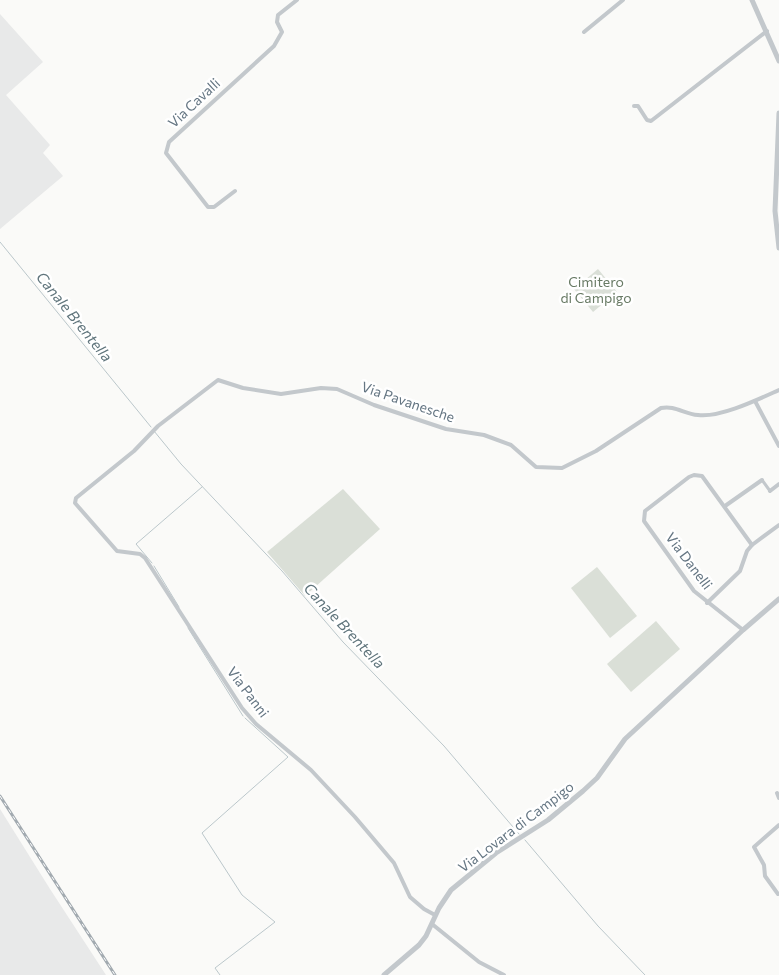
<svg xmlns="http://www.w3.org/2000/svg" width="779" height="975" font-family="Commissioner,sans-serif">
<rect width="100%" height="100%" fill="#fafaf8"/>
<g fill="#e8e9e9">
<path d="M0 14 43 62 6 95 50 145 43 153 63 176 0 229Z"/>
<path d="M0 809 50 889 106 975H0Z"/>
</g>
<g fill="#dadfd7">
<path d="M598 269 617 292 593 312 574 289 577 284 579 285Z"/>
<path d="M343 489 380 529 305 596 267 552Z"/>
<path d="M597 567 637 616 610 638 571 588Z"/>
<path d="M656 621 680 649 631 692 607 664Z"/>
</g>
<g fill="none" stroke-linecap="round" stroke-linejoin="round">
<g stroke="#bbc7cb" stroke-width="1">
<path d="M0 242 151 427"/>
<path d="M154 431 181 464 282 571 343 642 444 746 519 834"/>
<path d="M152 563 136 544 202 487"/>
<path d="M154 566 179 607"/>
<path d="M188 628 243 716"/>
<path d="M525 840 598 926 645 975"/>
<path d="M220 975 215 968 275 922 242 895 202 833 288 757 245 718"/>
</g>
<path stroke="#c3c8cc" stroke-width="3" d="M762 480 770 491"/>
<g stroke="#c3c8cc" stroke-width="4">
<path d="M584 32 623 0"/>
<path d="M634 106H638L647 120 651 121 767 31"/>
<path d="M235 191 214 207H208L166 153 169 142 274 46 282 32 277 22 278 15 297 0"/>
<path d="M755 401 779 446"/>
<path d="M770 491 779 484"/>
<path d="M725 506 762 480"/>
<path d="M707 603 740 571 747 551 752 545 779 525"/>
<path d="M743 630 694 591 644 521 645 511 689 477 694 475 702 476 752 545"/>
<path d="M777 793 779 798"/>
<path d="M778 894 765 876 764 865 754 847 779 825"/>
<path d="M435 915 424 909 410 897 394 863 355 817 311 770 256 724 242 708 145 558 140 554 117 551 75 503 76 498 134 451 158 426 218 380 243 388 281 394 321 388 337 389 374 405 446 429 484 435 511 445 536 467 562 468 596 451 661 408C675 405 684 414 698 415 720 418 759 399 779 390"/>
<path d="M432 924 479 962 504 975"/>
</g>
<g stroke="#c3c8cc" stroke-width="5">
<path d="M752 0 779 61"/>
<path d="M779 113 775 211 779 248"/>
<path d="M384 975 419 945 426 936 439 908 451 890 496 853 548 820 583 791 597 778 625 739 743 630 779 599"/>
</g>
<g stroke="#a2aab0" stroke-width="3">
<path id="rail" d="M0 796 115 975"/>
</g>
<use href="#rail" stroke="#fff" stroke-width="1" stroke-dasharray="4" stroke-linecap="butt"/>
</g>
<g text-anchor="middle" stroke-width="5" stroke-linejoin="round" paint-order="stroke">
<g font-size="14" fill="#657683" stroke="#fff">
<text transform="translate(194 103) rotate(-43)" y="5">Via Cavalli</text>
<text transform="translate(408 402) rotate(19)" y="5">Via Pavanesche</text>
<text transform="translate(689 561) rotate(53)" y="5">Via Danelli</text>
<text transform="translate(248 692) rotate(53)" y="5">Via Panni</text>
<text transform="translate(516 827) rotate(-37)" y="5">Via Lovara di Campigo</text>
</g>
<g font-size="14" fill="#687a64" stroke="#fff">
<text x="596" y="287">Cimitero<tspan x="596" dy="16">di Campigo</tspan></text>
</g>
<g font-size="15" font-style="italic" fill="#60757c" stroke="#fff">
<text transform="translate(74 317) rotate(51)" y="5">Canale Brentella</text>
<text transform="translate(344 626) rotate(47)" y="5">Canale Brentella</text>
</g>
</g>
</svg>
